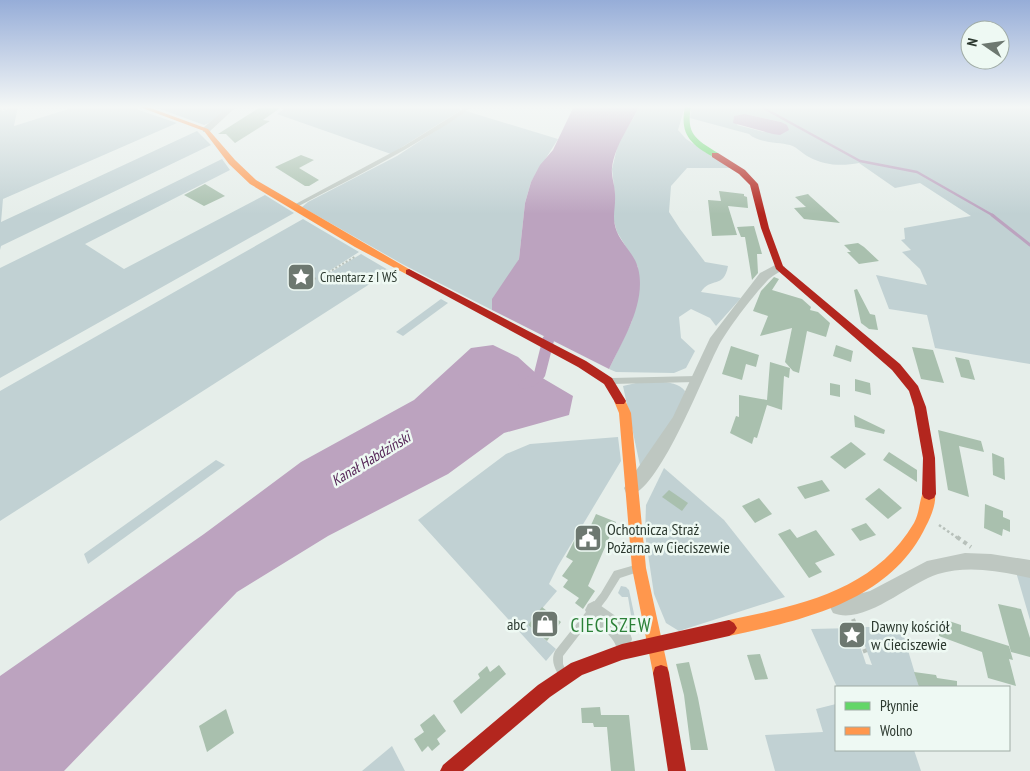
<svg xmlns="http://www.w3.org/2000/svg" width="1030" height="771" font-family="'PT Sans Narrow',sans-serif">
<rect width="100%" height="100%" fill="#e6eeea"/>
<g fill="#c1d1d3" fill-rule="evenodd">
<path d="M18 106 14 126 78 106H127L177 123 3 199 1 222 197 131 211 145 1 246 0 250V112Z"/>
<path d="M152 106H230L209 123 204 125Z"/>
<path d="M288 106H314L324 109 331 106H447L461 110 391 154 277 114Z"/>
<path d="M639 106H685L678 130 686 139 730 168H687L671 186 669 212 680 229 705 262 728 266C724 289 710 277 701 292L741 298 716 326 710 318 691 309 679 317 681 338 695 351 686 368 674 373 616 372 609 369 632 321 638 267 617 232 612 214 615 196 612 169 619 140 633 119Z"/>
<path d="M692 106H1030V364L935 348 927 315 889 309 876 275 927 285 920 269 902 252 911 250 901 240 905 239 904 228 971 216 920 183 895 188 859 163C843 166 825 166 809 157 803 154 797 147 790 145 778 142 758 143 749 134L690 118ZM745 114 781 122 764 132 737 125Z"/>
<path d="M466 111 558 139 531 182 525 203 519 259 492 310 404 265 302 207 308 202 397 156Z"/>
<path d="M222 159 230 170 85 244 124 269 265 195 294 213 0 378V268Z"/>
<path d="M303 219 359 252 326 273 328 274 361 254 390 271 0 521V391Z"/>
<path d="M441 299 448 303 403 336 396 332Z"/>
<path d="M636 383C651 383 675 378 685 391L683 403 641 470 623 386Z"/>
<path d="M618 437 621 461 558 566 549 584 557 591 528 625 556 649 546 661 418 520 506 454 530 444Z"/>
<path d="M216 460 225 465 88 564 84 554Z"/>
<path d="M664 468 724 520 785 597 679 631 666 623 654 594 645 534 646 505Z"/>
<path d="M1016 572 1030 575V620Z"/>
<path d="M621 586 626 587 629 590 636 623 635 629 627 635 625 631 631 628 632 621 628 597H622L618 593Z"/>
<path d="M858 627H901L919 687H837L811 629 854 628 866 664 872 665Z"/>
<path d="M836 704V750H914L921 771H775L765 735 823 732 816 709Z"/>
<path d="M392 746 405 771H362Z"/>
</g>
<g fill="#bca3bf">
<path d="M574 106H639C630 127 615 144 612 168 611 176 615 186 615 194 616 209 611 217 617 232 622 244 635 255 638 268 647 302 623 340 609 369L492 310V299L519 259 525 203 531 182 540 165 553 150Z"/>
<path d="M745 114 781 122 787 125 789 130 780 135 773 134 733 123 734 116Z"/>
<path d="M493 345 518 357 539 376 573 396 569 415 504 433 448 474 328 536 237 592 64 771H0V676L204 534 301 462 414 400 471 348Z"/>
</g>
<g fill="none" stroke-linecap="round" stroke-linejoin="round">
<path stroke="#bca3bf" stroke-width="2.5" d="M760 106 860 161 917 172 994 216"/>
<path stroke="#bca3bf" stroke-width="3" d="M992 215 1030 245"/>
<path fill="#bca3bf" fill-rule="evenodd" d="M549 333 555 337 545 376C541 383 528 391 520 388L518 385 520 382 534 373 543 337Z"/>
</g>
<g fill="#a9c0ae">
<path d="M262 106H283L263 120 270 121 235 143 226 134H218Z"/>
<path d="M301 155 314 160 299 168 319 180 309 186H305L275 167Z"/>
<path d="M205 184 225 196 204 206 184 195Z"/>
<path d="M719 191 744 194V196L747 197 748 208 728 206 737 235 712 236 708 200 721 201Z"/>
<path d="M808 194 811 197 840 223 804 219 794 208 806 207 795 197Z"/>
<path d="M754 226 762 254H757L758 273 752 280 745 237H741L737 227Z"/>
<path d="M858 243 864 247 879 261 859 264 847 252H851L844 245Z"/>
<path d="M774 277 779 279 772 290 802 299 811 307 810 310 818 312 830 323 826 337 807 331 799 373 793 371 785 362 792 328 760 336 768 316 753 311 761 291Z"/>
<path d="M857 289 870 314 875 315 878 330 869 329 861 323 854 290Z"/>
<path d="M836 345 853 351 851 362 833 356Z"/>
<path d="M731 346 759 355 756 367 746 364 742 380 722 374Z"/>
<path d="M912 347 933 350 944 383 921 379Z"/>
<path d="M955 357 969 360 975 380 961 377Z"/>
<path d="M770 362 790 368 789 378 784 376 782 410 767 405 757 438 754 437 752 444 730 433 736 416 739 417V395L767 400Z"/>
<path d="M855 379 870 383 871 395 855 391Z"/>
<path d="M830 383 840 385V397L830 395Z"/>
<path d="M854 415 885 430 884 434 855 427Z"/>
<path d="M938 430 981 441 984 452 959 446 969 497 948 490Z"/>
<path d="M851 442 866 454 845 469 830 457Z"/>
<path d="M889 452 917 470V482L883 460Z"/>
<path d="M992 453 1004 458 1005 480 993 475Z"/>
<path d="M822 480 830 491 805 499 797 487Z"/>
<path d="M879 488 902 508 888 519 865 499Z"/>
<path d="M669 490 688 503 682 511 662 497Z"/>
<path d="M759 498 772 514 755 523 742 506Z"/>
<path d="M985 504 1003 511V517L1010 520V532L1003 529 1002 536 984 528Z"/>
<path d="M596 514 616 522 588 586 595 591 583 609 575 603 579 598 563 587 568 580 562 576 573 561 566 557 575 539 583 543Z"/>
<path d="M866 523 876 535 860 541 851 529Z"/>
<path d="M790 529 797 538 816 530 835 555 815 563 822 572 809 578 778 534Z"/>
<path d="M678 541 686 549 671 552 667 543Z"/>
<path d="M998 604 1021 609 1030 638V657L1011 652Z"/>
<path d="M542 607 561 622 547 641 528 625Z"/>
<path d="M949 621 961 625V631L1009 646 1013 660 1009 659 1016 686 988 678 982 652 939 636 938 622 950 626Z"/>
<path d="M760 654 768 679 755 680 747 655Z"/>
<path d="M689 662 698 698 708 750H691L684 695 676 664Z"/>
<path d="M499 665 506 674 461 714 453 701 480 678 478 674 487 666 490 672Z"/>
<path d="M914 672 936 675 937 678 957 681V687H919Z"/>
<path d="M600 707 601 715H629L635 771H611L607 727H594L593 723H582L581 708Z"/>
<path d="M226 709 234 733 207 752 199 726Z"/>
<path d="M434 714 446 731 437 739 440 744 432 751 428 746 422 752 414 739 424 732 420 725Z"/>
</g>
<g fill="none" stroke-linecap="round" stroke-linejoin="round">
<g stroke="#b7c0ba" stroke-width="2" stroke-dasharray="2 2" stroke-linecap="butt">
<path d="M0 111 12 106"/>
<path d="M307 276 312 279 319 278 356 256"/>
</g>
<path stroke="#b7c0ba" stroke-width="2.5" stroke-dasharray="2.5 2.5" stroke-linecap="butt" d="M939 525 959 539"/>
<g stroke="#b7c0ba" stroke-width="4" stroke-dasharray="4 4" stroke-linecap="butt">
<path d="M957 537 971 547"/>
<path d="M853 619 866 654"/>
</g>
<g fill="#bec7c1" fill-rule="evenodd">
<path d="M468 106H472C457 119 438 130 421 140 380 165 337 186 295 208L290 207 404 146Z"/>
<path d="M696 376 699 379 696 382 612 384 609 381 612 378Z"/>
<path d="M635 565 638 566 639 569 638 572 620 578 607 599 563 656V664L566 671 564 674 561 676 558 674C554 667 551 659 555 651L601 593 614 571Z"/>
</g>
<g fill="#bec7c1" fill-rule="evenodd">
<path d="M229 106H237L209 132H203V128Z"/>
<path d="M779 263 785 267C780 273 772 275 767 281 752 297 730 326 719 345 703 376 662 484 632 495L626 493 624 488 673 417 710 338 760 273Z"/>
<path d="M965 553 991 554 1030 560V578C1000 571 968 565 938 574 909 583 864 626 833 613L830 607 833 601 870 591 927 561Z"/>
<path d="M594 601 627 624 632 639 630 646 623 648 616 646C610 630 591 625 585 610L588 604Z"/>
</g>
<path fill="#63d668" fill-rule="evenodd" d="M685 106H691C686 134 695 139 718 153V157C712 157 708 154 703 151 685 139 681 127 685 106Z"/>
<g fill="#ff974d" fill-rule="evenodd">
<path d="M137 106H145L208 129 235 160 256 180 414 272 412 274H406L355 247 250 184 229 164 204 131Z"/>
<path d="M620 396 624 398 631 413 646 568 669 673 667 679 661 681 655 679 653 673 632 568 619 413 614 401 616 398Z"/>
<path d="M929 488 934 490C938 500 931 517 926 526 890 602 803 620 729 636L724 633 721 628 724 623 729 620C800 605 874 591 914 523 920 512 919 500 924 490Z"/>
</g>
<g fill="#b3261e" fill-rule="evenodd">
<path d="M712 153H718L745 170 758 184 769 228 783 266 900 364 918 386 926 407 935 458 936 494 934 498 929 500 924 498 922 494 923 458 914 407 909 391 892 370 776 269 761 228 750 185 739 174 712 157Z"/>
<path d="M409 269 586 361 612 378 626 401 624 404H616L604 384 578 367 406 274V270Z"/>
<path d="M729 620 734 623 737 628 734 633 729 636 622 660 582 675 550 697 463 771H440L443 765 538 685 571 663 622 644Z"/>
<path d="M661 665 667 667 669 673 686 771H668L653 673 655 667Z"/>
</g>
</g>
<linearGradient id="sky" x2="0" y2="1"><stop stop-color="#96add8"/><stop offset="0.5" stop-color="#f4f7f6"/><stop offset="1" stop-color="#f4f7f6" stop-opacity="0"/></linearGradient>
<rect width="1030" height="214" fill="url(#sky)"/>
<defs>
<g id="sight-square" transform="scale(1.4375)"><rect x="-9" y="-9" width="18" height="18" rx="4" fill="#6d7870" stroke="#eef9f3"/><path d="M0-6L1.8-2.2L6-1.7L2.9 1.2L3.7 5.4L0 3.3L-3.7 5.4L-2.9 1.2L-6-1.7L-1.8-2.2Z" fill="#fff"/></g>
<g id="civic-square" transform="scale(1.4375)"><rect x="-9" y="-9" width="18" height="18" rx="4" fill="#6d7870" stroke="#eef9f3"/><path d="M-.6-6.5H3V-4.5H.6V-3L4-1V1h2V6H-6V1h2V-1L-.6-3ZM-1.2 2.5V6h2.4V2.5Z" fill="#fff"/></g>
<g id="shop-square" transform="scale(1.4375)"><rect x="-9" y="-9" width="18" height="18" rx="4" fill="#6d7870" stroke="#eef9f3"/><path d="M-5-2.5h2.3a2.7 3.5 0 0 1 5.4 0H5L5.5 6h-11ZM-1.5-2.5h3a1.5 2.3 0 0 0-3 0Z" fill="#fff"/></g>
</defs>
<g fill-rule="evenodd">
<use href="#sight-square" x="301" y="277"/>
<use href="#civic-square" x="588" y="538"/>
<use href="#shop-square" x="545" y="624"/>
<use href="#sight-square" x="852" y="635"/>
</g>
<g text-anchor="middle" stroke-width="5" stroke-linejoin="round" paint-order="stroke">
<g font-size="14" fill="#2c392f" stroke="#eef9f3" text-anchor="start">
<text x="320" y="282">Cmentarz z I WŚ</text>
</g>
<g font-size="15" font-style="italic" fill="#552557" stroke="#eef9f3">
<text transform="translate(371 459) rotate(-31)" y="5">Kanał Habdziński</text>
</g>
<g font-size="16" fill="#2c392f" stroke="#eef9f3" text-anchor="start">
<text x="607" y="535">Ochotnicza Straż<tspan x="607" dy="18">Pożarna w Cieciszewie</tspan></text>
<text x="526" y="630" text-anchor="end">abc</text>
<text x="871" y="632">Dawny kościół<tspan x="871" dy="18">w Cieciszewie</tspan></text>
</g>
<g font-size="19" letter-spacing="1" fill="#2c8138" stroke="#eef9f3">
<text x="611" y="632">CIECISZEW</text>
</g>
</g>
<rect x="835" y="686" width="175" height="65" fill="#eef9f3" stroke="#a0aca5"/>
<rect x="845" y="702" width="25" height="8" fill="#63d668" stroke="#a0aca5"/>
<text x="880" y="711" font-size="15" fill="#2c392f">Płynnie</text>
<rect x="845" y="727" width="25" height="8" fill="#ff974d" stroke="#a0aca5"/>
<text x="880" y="736" font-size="15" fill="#2c392f">Wolno</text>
<g transform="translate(985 45) rotate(283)"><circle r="24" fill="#eef9f3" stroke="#a0aca5"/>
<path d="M0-4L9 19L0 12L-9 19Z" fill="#6d7870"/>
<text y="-8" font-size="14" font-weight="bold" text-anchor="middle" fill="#2c392f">N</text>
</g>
</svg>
